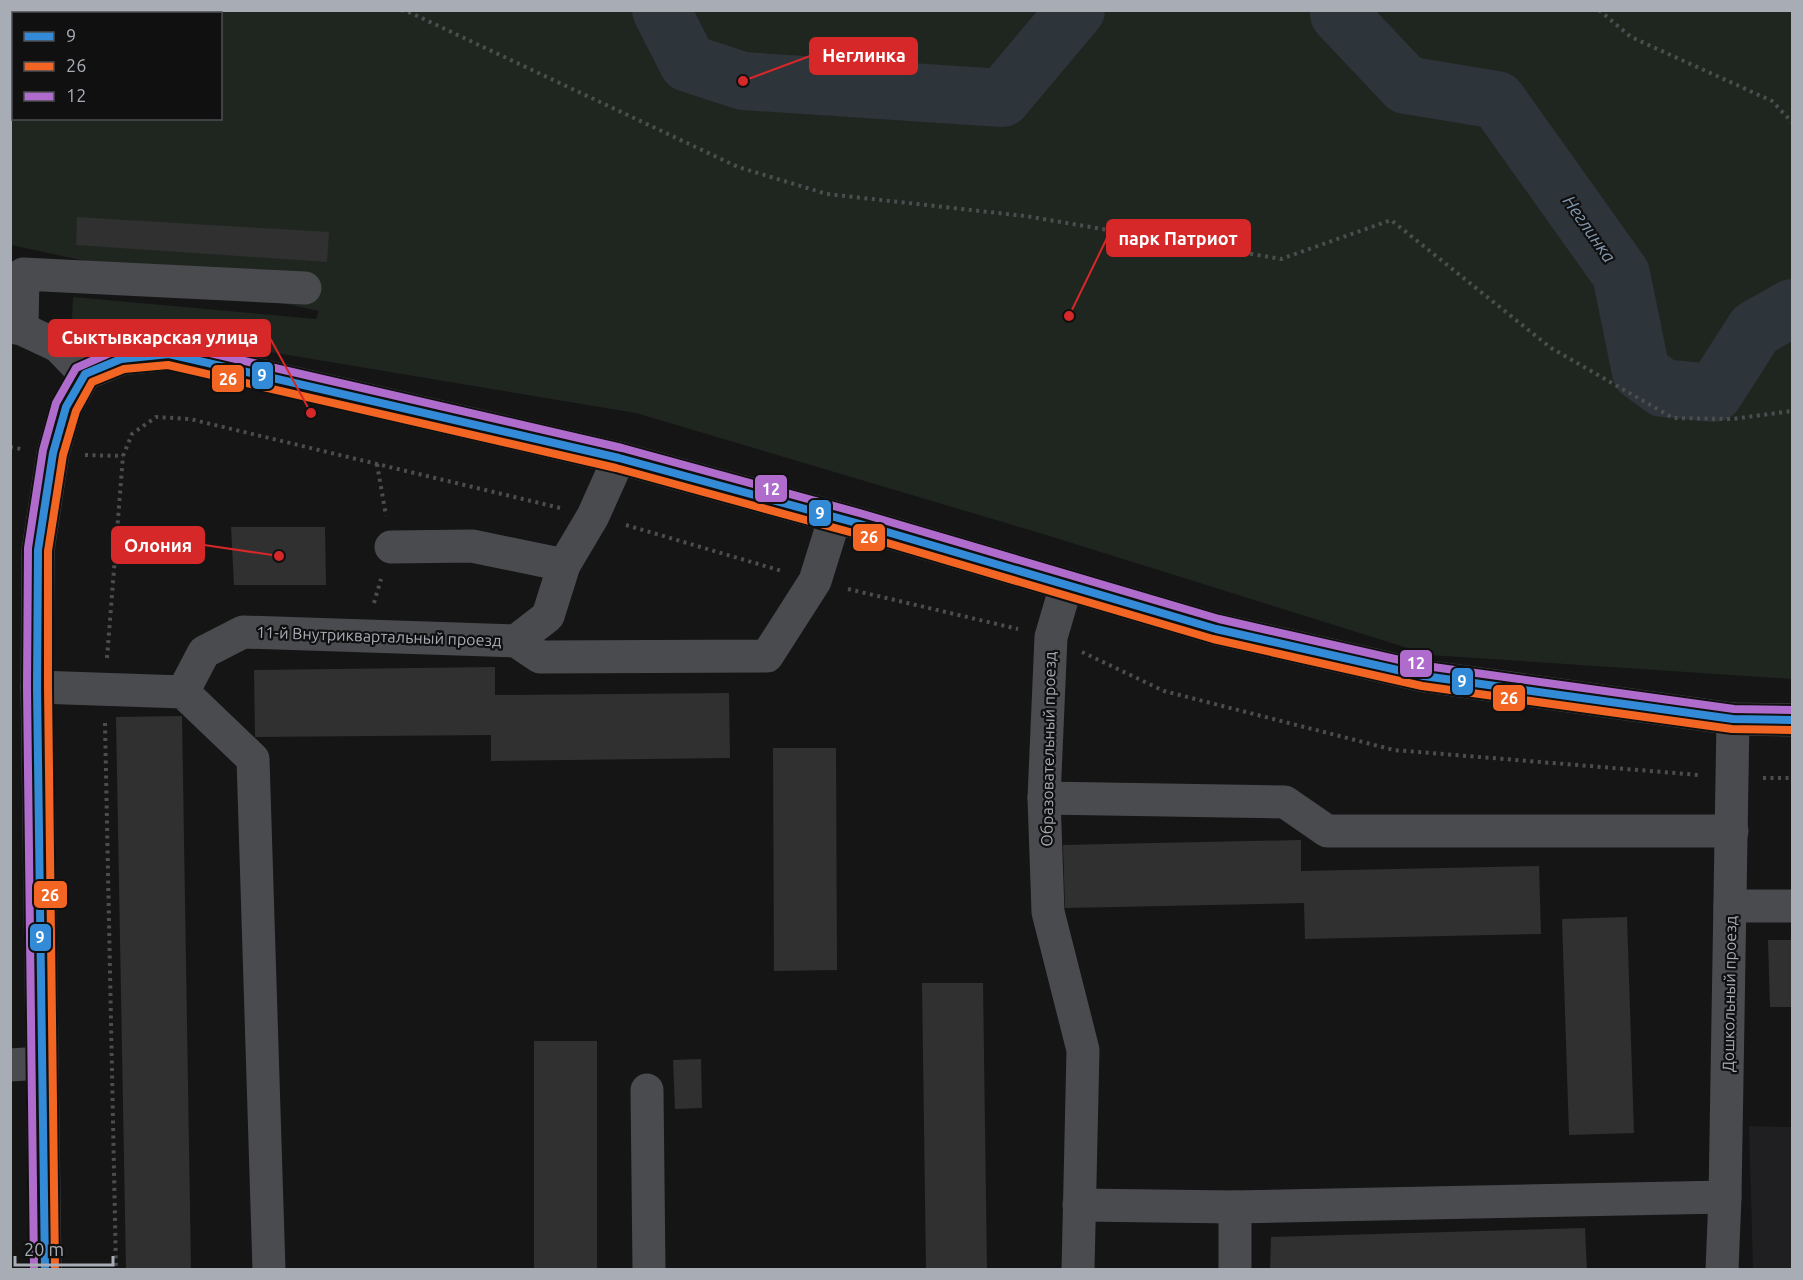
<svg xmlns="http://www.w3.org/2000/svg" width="1803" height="1280" font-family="Ubuntu,sans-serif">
<rect width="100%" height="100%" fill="#151516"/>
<path fill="#1f1f21" d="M1749 1126 1792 1127V1269H1753Z"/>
<path fill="#1f2620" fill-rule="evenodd" d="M11 11H1792V679L1430 655 1043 534 636 413 72 319 73 297 316 319 319 311 11 245ZM14 14H220V118H14Z"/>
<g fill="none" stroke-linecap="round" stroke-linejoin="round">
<g stroke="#2d343a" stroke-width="58">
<path d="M661 10 688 63 743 81 1002 98 1076 10"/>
<path d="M1339 10V14L1406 85 1497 100 1621 274 1641 372 1663 388 1714 393 1755 329 1792 308"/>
</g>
</g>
<g fill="#303031">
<path d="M77 217 329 232 327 262 76 245Z"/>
<path d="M231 527H325L326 585H234Z"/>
<path d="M495 667V695L729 693 730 758 491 761V735L255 737 254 670Z"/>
<path d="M182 716 191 1270H126L116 717Z"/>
<path d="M773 748H836L837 970 774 971Z"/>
<path d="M1301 840V871L1539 866 1541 934 1305 939 1304 903 1065 908 1063 845Z"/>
<path d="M1627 917 1634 1133 1569 1135 1562 919Z"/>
<path d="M1768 940H1792V1007H1770Z"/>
<path d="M922 983H983L987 1270H926Z"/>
<rect x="534" y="1041" width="63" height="229"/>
<path d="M701 1059 702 1108 675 1109 673 1060Z"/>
<path d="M1585 1228 1587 1270H1270L1271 1237Z"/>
</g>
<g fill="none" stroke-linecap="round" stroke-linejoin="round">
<g stroke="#4b4d4f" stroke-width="4" stroke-dasharray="3 4.5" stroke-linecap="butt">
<path d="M401 10 411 13 738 167 827 194 1025 216 1281 259 1391 220 1551 348 1673 418 1732 419 1792 411"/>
<path d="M1599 10 1631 37 1772 101 1792 122"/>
<path d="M10 447 21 449"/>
<path d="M85 455 123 456"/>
<path d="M377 464 386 516"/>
<path d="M626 525 782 571"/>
<path d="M848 589 1018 629"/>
<path d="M374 603 381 579"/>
<path d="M1082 652 1164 691 1394 750 1699 775"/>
<path d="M107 658 123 456 132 434 156 417 190 419 560 508"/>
<path d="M105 723 116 1270"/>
<path d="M1763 778H1792"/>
</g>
<g stroke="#4a4b4e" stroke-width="33">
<path d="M10 327 22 329 58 346 85 374"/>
<path d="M22 329 23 274 305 288"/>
<path d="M391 547 472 546 564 565"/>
<path d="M1066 586 1051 637 1044 798 1048 912 1083 1050 1078 1270"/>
<path d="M516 641 548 616 564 565 593 516 619 458"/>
<path d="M37 687 183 692 253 759 269 1270"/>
<path d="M183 692 204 652 243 632 516 641 540 657 767 656 815 581 835 517"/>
<path d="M1044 798 1285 802 1327 831H1732"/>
<path d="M1730 906H1792"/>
<path d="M10 1065 42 1063"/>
<path d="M647 1090 649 1270"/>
<path d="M1079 1205 1235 1207"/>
<path d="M45 1270 37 687 38 550 53 453 66 407 85 374 121 359 169 354 619 458 860 524 1216 629 1424 676 1733 719 1792 720"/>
<path d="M1235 1270V1207L1725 1197"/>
<path d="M1722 1270 1725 1197 1733 719"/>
</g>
<g stroke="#101011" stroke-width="12">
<path id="bus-1" d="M45 1270 37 687 38 550 53 453 66 407 85 374 121 359 169 354 619 458 860 524 1216 629 1424 676 1733 719 1792 720"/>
</g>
<g stroke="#101011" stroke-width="12">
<path id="bus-2" d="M55 1270 48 687V551L63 455 76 411 92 382 124 369 168 365 616 468 857 534 1213 639 1422 686 1732 729 1792 730"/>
</g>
<g stroke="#101011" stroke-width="12">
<path id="bus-3" d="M34 1270 27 687 28 548 43 450 56 403 76 368 119 349 171 344 622 448 863 514 1219 619 1426 666 1734 709 1792 710"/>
</g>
<use href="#bus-1" stroke="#338bd7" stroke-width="8"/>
<use href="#bus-2" stroke="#f26522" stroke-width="8"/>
<use href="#bus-3" stroke="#b06ccc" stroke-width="8"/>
</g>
<g text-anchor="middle" stroke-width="4.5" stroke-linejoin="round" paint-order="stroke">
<g font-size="16" fill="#a8acb5" stroke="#101011">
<text transform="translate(379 636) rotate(2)" y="6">11-й Внутриквартальный проезд</text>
<text transform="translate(1048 749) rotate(-89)" y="6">Образовательный проезд</text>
<text transform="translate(1729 994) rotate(-89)" y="6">Дошкольный проезд</text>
</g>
<g font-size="18" font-style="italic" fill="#8299ae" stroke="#101011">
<text transform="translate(1589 229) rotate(55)" y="6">Неглинка</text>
</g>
</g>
<path fill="none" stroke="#d62828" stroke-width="2" d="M743 81L810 56M1069 316L1107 238M311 413L270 338M279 556L204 545"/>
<g fill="#d62828" stroke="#101011" stroke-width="2">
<circle cx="743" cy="81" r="6"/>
<circle cx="1069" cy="316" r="6"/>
<circle cx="311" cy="413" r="6"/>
<circle cx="279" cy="556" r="6"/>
</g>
<g fill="#d62828" stroke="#d62828" stroke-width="2">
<rect x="810" y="38" width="107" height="36" rx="6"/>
<rect x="1107" y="220" width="143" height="36" rx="6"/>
<rect x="49" y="320" width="221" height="36" rx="6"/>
<rect x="112" y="527" width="92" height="36" rx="6"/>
</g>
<g font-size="18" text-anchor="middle" font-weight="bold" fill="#fff">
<text x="864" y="62">Неглинка</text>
<text x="1178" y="245">парк Патриот</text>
<text x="160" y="344">Сыктывкарская улица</text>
<text x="158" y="552">Олония</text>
</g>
<g stroke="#101011" stroke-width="2">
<rect x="251" y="361" width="23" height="29" rx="6" fill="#338bd7"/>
<rect x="211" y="364" width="34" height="29" rx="6" fill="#f26522"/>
<rect x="754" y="474" width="34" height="29" rx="6" fill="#b06ccc"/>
<rect x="808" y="499" width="24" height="28" rx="6" fill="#338bd7"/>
<rect x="852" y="523" width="34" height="29" rx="6" fill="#f26522"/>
<rect x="1399" y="649" width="34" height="29" rx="6" fill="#b06ccc"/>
<rect x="1451" y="667" width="23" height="29" rx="6" fill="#338bd7"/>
<rect x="1492" y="684" width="34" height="28" rx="6" fill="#f26522"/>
<rect x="33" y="880" width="35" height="29" rx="6" fill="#f26522"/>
<rect x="29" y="923" width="23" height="29" rx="6" fill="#338bd7"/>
</g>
<g font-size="16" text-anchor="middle" font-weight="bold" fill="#fff">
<text x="262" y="381">9</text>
<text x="228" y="385">26</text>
<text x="771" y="495">12</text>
<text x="820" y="519">9</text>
<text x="869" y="543">26</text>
<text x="1416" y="669">12</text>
<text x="1462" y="687">9</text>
<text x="1509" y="704">26</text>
<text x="50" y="901">26</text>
<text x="40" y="943">9</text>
</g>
<rect width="1803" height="1280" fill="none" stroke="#a8acb5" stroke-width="24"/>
<rect x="12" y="12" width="210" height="108" fill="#101011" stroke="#4d4e53" stroke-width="1.5"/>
<rect x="24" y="32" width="30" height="9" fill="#338bd7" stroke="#4d4e53" stroke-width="1.5"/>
<text x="66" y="42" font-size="18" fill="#a8acb5">9</text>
<rect x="24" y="62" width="30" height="9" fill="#f26522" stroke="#4d4e53" stroke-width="1.5"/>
<text x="66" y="72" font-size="18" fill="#a8acb5">26</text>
<rect x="24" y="92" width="30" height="9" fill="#b06ccc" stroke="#4d4e53" stroke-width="1.5"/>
<text x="66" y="102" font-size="18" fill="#a8acb5">12</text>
<path d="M15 1256v9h98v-9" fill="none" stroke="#a8acb5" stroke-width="3"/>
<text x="24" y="1256" font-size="18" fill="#a8acb5" stroke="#101011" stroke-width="4.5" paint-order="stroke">20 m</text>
</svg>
